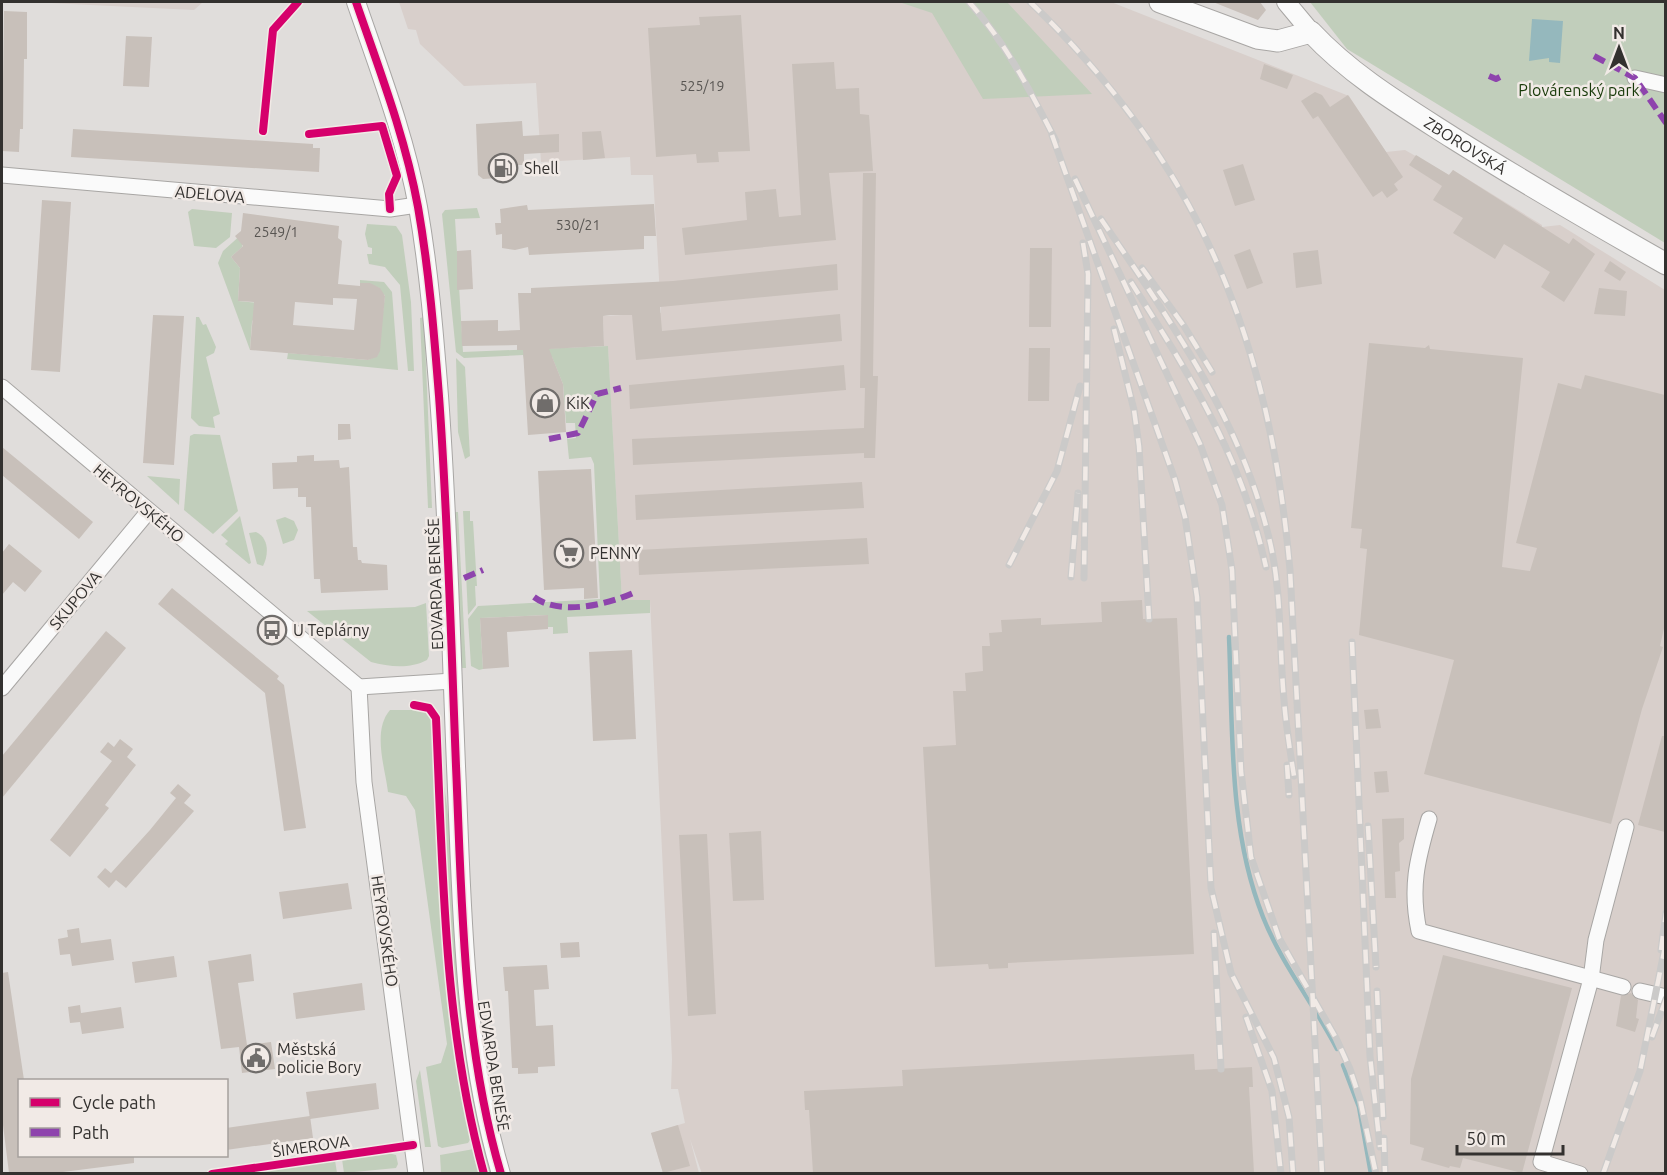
<svg xmlns="http://www.w3.org/2000/svg" width="1667" height="1175" font-family="Ubuntu,sans-serif">
<rect width="100%" height="100%" fill="#e0dddb"/>
<g fill="#d8cfcb">
<path d="M29 2H203L194 10Z"/>
<path d="M399 2H1111L1349 96 1386 152 1405 150 1449 175 1453 170 1542 225V227L1560 225 1665 290V1173L702 1174 690 1139 699 1173H663L651 1133 685 1123 678 1089H671L672 1059 650 601H622L608 347 604 346 603 316 661 313 653 175H631L630 157 541 162 536 83 464 86 420 44 416 30 408 29Z"/>
</g>
<g fill="#c1cebb">
<path d="M899 2H1007L1092 94 983 99 932 13Z"/>
<path d="M1310 2H1665V243L1347 49Z"/>
<path d="M477 208 480 218 455 219 463 352 608 346 622 600H650V613L567 617 568 633 553 634V627H548L547 615 480 618 483 669 479 670 471 666 468 619 478 606 600 599 594 464 591 457 569 459 567 439 576 438 575 423H566L563 384 552 357 524 359 523 355 464 358 456 352 442 214 445 210Z"/>
<path d="M192 209 232 213 230 237 216 248 194 246 188 212Z"/>
<path d="M367 224 396 226 402 235 411 302 414 371H408L400 285 385 267 369 264 367 254H372V248L368 247 365 234Z"/>
<path d="M243 233 242 247 231 257 240 268 238 301 260 303 252 322 250 350 218 263 223 251Z"/>
<path d="M360 280 384 282 392 292 398 370 287 359 288 353 368 360 378 355 385 295 380 294V288L372 287V284L360 283Z"/>
<path d="M196 317H199L203 325 206 324 216 347 214 353 206 357 220 414 213 417 215 428 199 426 191 418Z"/>
<path d="M424 317 432 508H428L420 318Z"/>
<path d="M456 358 465 367 470 456 465 459 458 432Z"/>
<path d="M194 434 220 435 238 511 213 534 184 510 190 436Z"/>
<path d="M147 476 180 479 179 505Z"/>
<path d="M463 511H470V521H473L477 586H475L476 605 468 615Z"/>
<path d="M453 512H458L466 668H459Z"/>
<path d="M240 516 251 563 249 564 225 544 228 541 221 535Z"/>
<path d="M285 517 294 521 298 530 294 540 283 544 276 520Z"/>
<path d="M256 532C269 538 269 554 263 566L257 564 249 533Z"/>
<path d="M426 603 429 656 427 660C410 669 390 667 371 662L307 611 415 607Z"/>
<path d="M390 710H424L433 721 450 1021 471 1138 468 1143 442 1148 438 1146 426 1067 441 1063 447 1044 415 810 406 796 388 792C385 767 372 731 390 710Z"/>
<path d="M441 770C454 832 452 894 456 957 462 1031 476 1102 493 1173H487C452 1038 448 909 441 770Z"/>
<path d="M420 1070 431 1147H425L416 1081Z"/>
<path d="M474 1149 480 1173H441L440 1155Z"/>
<path d="M388 1153 396 1155 398 1164 396 1168 344 1173 342 1159Z"/>
<path d="M335 1160 337 1173H246Z"/>
</g>
<path fill="#95b8bd" d="M1532 19 1563 21 1560 63 1549 62V58L1529 61Z"/>
<g fill="none" stroke-linecap="round" stroke-linejoin="round">
<g stroke="#95b8bd" stroke-width="4.5">
<path d="M1229 637C1233 730 1228 829 1263 917 1282 965 1314 1004 1337 1049"/>
<path d="M1343 1065 1359 1107 1371 1174"/>
</g>
</g>
<g fill="#c8c0ba" fill-rule="evenodd">
<path d="M1213 2H1260L1266 10 1258 20Z"/>
<path d="M4 11 27 12V59H24L23 129H20L19 152 2 151Z"/>
<path d="M741 15 750 151 718 152 719 162 697 163 696 154 656 157 648 28 700 25 699 17Z"/>
<path d="M126 36 152 37 149 87 123 86Z"/>
<path d="M834 62 836 89 859 88 860 114 869 115 873 171 829 173 836 240 685 255 682 228 747 220 745 192 776 189 779 217 801 215 792 64Z"/>
<path d="M1264 64 1293 75 1287 89 1260 79Z"/>
<path d="M1315 92 1322 95 1330 107 1348 95 1403 177 1394 184 1398 190 1387 198 1382 191 1373 197 1318 116 1313 119 1301 101Z"/>
<path d="M522 121 523 136 559 134V152L524 154V165H512L513 177 483 179 478 175 476 124Z"/>
<path d="M73 129 313 144V148H320L319 172 71 157Z"/>
<path d="M601 131 605 158 583 160 582 132Z"/>
<path d="M1416 155 1449 175 1453 170 1569 244 1573 238 1595 254 1564 302 1541 287 1550 272 1504 244 1495 259 1453 233 1463 218 1433 200 1442 186 1409 165Z"/>
<path d="M1243 164 1255 200 1235 206 1223 170Z"/>
<path d="M863 173H876L873 376H878L875 458H864V453L633 465 632 439 864 428 865 388H860Z"/>
<path d="M42 200 71 202 60 372 31 370Z"/>
<path d="M654 204 656 236H644V249L529 255 528 247 515 250 502 248V234L496 235 495 223H501L500 209 527 205 528 210Z"/>
<path d="M243 213 339 226 338 238 342 241 338 284 360 286V283H370L380 288 385 296 380 351 377 357 368 360 250 350 254 302 238 301 240 268 231 257 243 246 235 236 241 231ZM333 298 357 299 354 330 293 325 295 302 333 305Z"/>
<path d="M1030 248H1052L1051 327H1029Z"/>
<path d="M1250 249 1263 283 1247 289 1234 255Z"/>
<path d="M471 250 473 289 457 290V251Z"/>
<path d="M1318 250 1322 284 1296 288 1293 253Z"/>
<path d="M1610 261 1626 272 1620 281 1604 271Z"/>
<path d="M837 264 838 290 660 307 662 331 840 314 842 341 636 360 632 315H610L603 316 604 346 549 349 563 384 566 432 528 435 523 350H517V345L462 346 461 321 498 320V331L520 330 518 293H531V288L673 281Z"/>
<path d="M1599 288 1627 291 1625 316 1594 314Z"/>
<path d="M153 315 184 316 174 465 143 463Z"/>
<path d="M1369 343 1425 348 1429 345 1430 349 1523 358 1502 567 1530 571 1537 548 1516 543 1558 383 1581 389 1585 375 1665 395V624L1660 646 1663 647 1642 709 1611 824 1424 774 1454 660 1359 635 1367 549 1360 548 1362 529 1351 528Z"/>
<path d="M1029 348H1050L1049 401H1028Z"/>
<path d="M844 365 846 390 630 409 629 385Z"/>
<path d="M338 424H350L351 439 338 440Z"/>
<path d="M2 447 93 522 79 539 2 475Z"/>
<path d="M314 455V461L339 460 340 468 349 467 353 547H357L358 560H361L362 563 387 565 388 590 321 593 320 579H314L311 507H306V497H298V488L273 489 272 463 297 462V456Z"/>
<path d="M591 469 598 598 584 599V588L544 590 538 471Z"/>
<path d="M862 482 864 508 636 520 635 495Z"/>
<path d="M867 538 869 564 639 575 638 550Z"/>
<path d="M9 544 42 571 25 592 13 582 2 595V553Z"/>
<path d="M172 588 279 676 277 679 284 685 306 828 284 831 265 693 158 604Z"/>
<path d="M1142 600 1143 619 1177 618 1194 954 1008 963V968L989 969 988 964 935 967 923 747 956 745 953 691H966L965 673 983 671 982 646H990L989 633 1002 632 1001 620 1041 618V625L1102 622 1101 602Z"/>
<path d="M548 615V629L507 632 509 667 483 669 480 618Z"/>
<path d="M106 631 126 648 2 798V756Z"/>
<path d="M632 650 636 739 593 741 589 652Z"/>
<path d="M1378 709 1381 728 1366 729 1364 710Z"/>
<path d="M1662 736H1665V832L1638 825Z"/>
<path d="M120 739 133 749 127 757 136 765 105 805 109 808 70 857 50 840 112 761 100 752 108 742 114 747Z"/>
<path d="M1387 771 1389 792 1376 793 1374 772Z"/>
<path d="M178 784 191 795 184 803 194 811 126 888 116 880 109 888 97 877 105 868 111 873 150 830 176 798 170 793Z"/>
<path d="M1404 818V839L1399 843 1400 871 1395 872 1396 898H1385L1382 819Z"/>
<path d="M761 831 764 900 733 901 729 833Z"/>
<path d="M707 834 716 1014 688 1016 679 835Z"/>
<path d="M348 883 352 909 283 919 279 892Z"/>
<path d="M79 928 81 943 111 939 114 960 72 966 70 954 60 955 58 939 68 937 67 930Z"/>
<path d="M579 942 580 957 561 958 560 943Z"/>
<path d="M251 954 254 981 238 983 247 1045 271 1042 275 1069 242 1073 239 1047 221 1049 208 961Z"/>
<path d="M1443 955 1572 988 1522 1173 1463 1158 1460 1168 1450 1166 1449 1168 1421 1160 1424 1148 1410 1144 1411 1079Z"/>
<path d="M174 956 177 977 135 983 132 962Z"/>
<path d="M547 965 549 989 534 990 536 1026 553 1025 555 1066 538 1067V1073L518 1074V1068H512L508 991H505L503 967Z"/>
<path d="M8 972 24 1080H20V1155H134V1163L55 1173H9L2 1117V973Z"/>
<path d="M362 983 365 1010 296 1019 293 993Z"/>
<path d="M1631 993 1638 1000 1636 1018 1639 1019 1635 1032 1616 1026 1621 996Z"/>
<path d="M80 1005 81 1013 121 1007 124 1028 82 1034 80 1022 70 1023 68 1007Z"/>
<path d="M1194 1054 1195 1070 1252 1067 1253 1087H1249L1254 1173H813L809 1110H805L804 1091 903 1086 902 1070Z"/>
<path d="M376 1083 379 1109 310 1119 306 1092Z"/>
<path d="M310 1116 313 1138 226 1150V1128Z"/>
<path d="M678 1125 690 1166 663 1173 651 1133Z"/>
</g>
<g fill="none" stroke-linecap="round" stroke-linejoin="round">
<g stroke="#a8a6a4" stroke-width="17">
<g id="minor">
<path d="M1635 78 1666 85"/>
<path d="M2 175 390 209 417 205"/>
<path d="M2 387 359 687 453 681"/>
<path d="M359 687 364 782 416 1174"/>
<path d="M2 688 148 512"/>
<path d="M1429 819C1417 860 1410 888 1419 931L1623 987"/>
<path d="M1640 991 1666 997"/>
<path d="M1580 1174 1541 1162 1591 979 1596 940 1626 827"/>
</g>
</g>
<g stroke="#a8a6a4" stroke-width="20">
<g id="tertiary">
<path d="M356 2C379 69 405 136 418 207 429 270 434 333 439 396 448 519 451 642 456 766 462 901 462 1042 501 1174"/>
<path d="M1286 2 1311 32"/>
</g>
</g>
<g stroke="#a8a6a4" stroke-width="23">
<g id="secondary">
<path id="s1" d="M1160 2 1257 38 1278 41 1311 32C1352 76 1403 106 1453 138 1523 182 1594 223 1666 264"/>
</g>
</g>
<use href="#minor" stroke="#fafafa" stroke-width="15"/>
<use href="#tertiary" stroke="#fafafa" stroke-width="18"/>
<use href="#secondary" stroke="#fafafa" stroke-width="21"/>
<g stroke="#cbcac9" stroke-width="7">
<g id="rail">
<path d="M969 2C1007 44 1030 91 1056 141"/>
<path d="M1030 2C1199 163 1270 340 1290 570L1322 1174"/>
<path d="M1052 135 1175 480 1185 517 1197 597 1211 888 1231 973 1274 1058 1289 1117 1293 1174"/>
<path d="M1075 179 1200 444 1222 505 1232 570 1241 771 1251 857 1279 938 1336 1038 1350 1069 1360 1099 1376 1174"/>
<path d="M1101 219C1168 317 1241 420 1269 538 1282 590 1279 646 1284 700 1286 726 1290 751 1294 776"/>
<path d="M1083 243 1088 274 1084 578"/>
<path d="M1142 268 1184 326 1212 372"/>
<path d="M1131 282C1191 378 1241 454 1266 567"/>
<path d="M1114 329 1134 410 1139 446 1149 619"/>
<path d="M1009 565 1057 471 1080 386"/>
<path d="M1071 577 1078 493"/>
<path d="M1352 642 1370 1056 1380 1147"/>
<path d="M1287 765 1289 795"/>
<path d="M1368 826 1376 967"/>
<path d="M1214 933 1221 1069"/>
<path d="M1661 950 1666 913"/>
<path d="M1377 991 1383 1117"/>
<path d="M1246 1017 1272 1091 1281 1174"/>
<path d="M1652 1037 1666 999"/>
<path d="M1384 1138 1385 1174"/>
<path d="M1603 1174 1640 1071 1666 942"/>
</g>
</g>
<use href="#rail" stroke="#f1eae6" stroke-width="4.5" stroke-dasharray="14" stroke-linecap="butt"/>
<g stroke="#8e44ad" stroke-width="6" stroke-dasharray="12 6" stroke-linecap="butt">
<path d="M1594 56 1635 78 1666 123"/>
<path d="M1489 76 1496 79 1502 76"/>
<path d="M549 439 578 433 597 394 621 388"/>
<path d="M464 578 483 570"/>
<path d="M534 597C559 616 606 605 633 593"/>
</g>
<g stroke="#f1eae6" stroke-width="11">
<g id="cycleway">
<path d="M356 2C379 69 405 136 418 207 429 270 434 333 439 396 448 519 451 642 456 766 462 901 462 1042 501 1174"/>
<path d="M263 131 273 30 298 2"/>
<path d="M309 134 382 126 397 176 389 194 390 209"/>
<path d="M414 705 429 708 436 718C443 871 443 1025 484 1174"/>
<path d="M212 1174 413 1145"/>
</g>
</g>
<use href="#cycleway" stroke="#d6006c" stroke-width="8"/>
</g>
<defs>
<g id="fuel-ring" transform="scale(1.5)"><circle r="9.5" fill="#f1eae6" stroke="#706d6b" stroke-width="1.5"/><path d="M-5.5-6h7V0h2V4h1.3V-2.5L3-4.5l.8-.8L6-3V5H2.5V1h-1V6h-7ZM-4.2-4.7v3.2H.2V-4.7Z" fill="#706d6b"/></g>
<g id="shop-ring" transform="scale(1.5)"><circle r="9.5" fill="#f1eae6" stroke="#706d6b" stroke-width="1.5"/><path d="M-5-2.5h2.3a2.7 3.5 0 0 1 5.4 0H5L5.5 6h-11ZM-1.5-2.5h3a1.5 2.3 0 0 0-3 0Z" fill="#706d6b"/></g>
<g id="supermarket-ring" transform="scale(1.5)"><circle r="9.5" fill="#f1eae6" stroke="#706d6b" stroke-width="1.5"/><path d="M-6-5.5h2.5l.6 2H6L4.5 2H-2.5L-4.4-4H-6ZM-1.5 3.2a1.3 1.3 0 1 0 .1 0ZM3 3.2a1.3 1.3 0 1 0 .1 0Z" fill="#706d6b"/></g>
<g id="bus-ring" transform="scale(1.5)"><circle r="9.5" fill="#f1eae6" stroke="#706d6b" stroke-width="1.5"/><path d="M-5-6H5V4H4V6H2V4H-2V6H-4V4H-5ZM-3.5-4V0h7V-4ZM-3.5 1.2v1.5H-2V1.2ZM2 1.2v1.5H3.5V1.2Z" fill="#706d6b"/></g>
<g id="civic-ring" transform="scale(1.5)"><circle r="9.5" fill="#f1eae6" stroke="#706d6b" stroke-width="1.5"/><path d="M-.6-6.5H3V-4.5H.6V-3L4-1V1h2V6H-6V1h2V-1L-.6-3ZM-1.2 2.5V6h2.4V2.5Z" fill="#706d6b"/></g>
</defs>
<g fill-rule="evenodd">
<use href="#fuel-ring" x="503" y="168"/>
<use href="#shop-ring" x="545" y="403"/>
<use href="#supermarket-ring" x="569" y="553"/>
<use href="#bus-ring" x="272" y="630"/>
<use href="#civic-ring" x="256" y="1058"/>
</g>
<g text-anchor="middle" stroke-width="5" stroke-linejoin="round" paint-order="stroke">
<g font-size="14" fill="#585552">
<text x="702" y="91">525/19</text>
<text x="578" y="230">530/21</text>
<text x="276" y="237">2549/1</text>
</g>
<g font-size="16" fill="#183a09" stroke="#f1eae6">
<text x="1579" y="96">Plovárenský park</text>
</g>
<g font-size="16" fill="#33312f" stroke="#f1eae6">
<text dy="6" stroke="none"><textPath href="#s1" startOffset="351">ZBOROVSKÁ</textPath></text>
<text transform="translate(210 194) rotate(5)" y="6">ADELOVA</text>
<text transform="translate(139 503) rotate(40)" y="6">HEYROVSKÉHO</text>
<text transform="translate(435 584) rotate(-92)" y="6">EDVARDA BENEŠE</text>
<text transform="translate(75 600) rotate(-50)" y="6">SKUPOVA</text>
<text transform="translate(385 931) rotate(82)" y="6">HEYROVSKÉHO</text>
<text transform="translate(494 1066) rotate(81)" y="6">EDVARDA BENEŠE</text>
<text transform="translate(311 1146) rotate(-8)" y="6">ŠIMEROVA</text>
</g>
<g font-size="16" fill="#33312f" stroke="#f1eae6" text-anchor="start">
<text x="524" y="174">Shell</text>
<text x="566" y="409">KiK</text>
<text x="590" y="559">PENNY</text>
<text x="293" y="636">U Teplárny</text>
<text x="277" y="1055">Městská<tspan x="277" dy="18">policie Bory</tspan></text>
</g>
</g>
<rect width="1667" height="1175" fill="none" stroke="#33312f" stroke-width="6"/>
<rect x="18" y="1079" width="210" height="78" fill="#f1eae6" stroke="#a5a09d" stroke-width="1.5"/>
<rect x="30" y="1098" width="30" height="9" fill="#d6006c" stroke="#a5a09d" stroke-width="1.5"/>
<text x="72" y="1109" font-size="18" fill="#33312f">Cycle path</text>
<rect x="30" y="1128" width="30" height="9" fill="#8e44ad" stroke="#a5a09d" stroke-width="1.5"/>
<text x="72" y="1139" font-size="18" fill="#33312f">Path</text>
<g transform="translate(1619 48)" stroke="#f1eae6" stroke-width="4.5" paint-order="stroke">
<path d="M0-4.5L10 22L0 15L-10 22Z" fill="#33312f"/>
<text y="-9" font-size="16" font-weight="bold" text-anchor="middle" fill="#33312f">N</text>
</g>
<path d="M1457 1145v9h106v-9" fill="none" stroke="#33312f" stroke-width="3"/>
<text x="1466" y="1145" font-size="18" fill="#33312f" stroke="#f1eae6" stroke-width="4.5" paint-order="stroke">50 m</text>
</svg>
